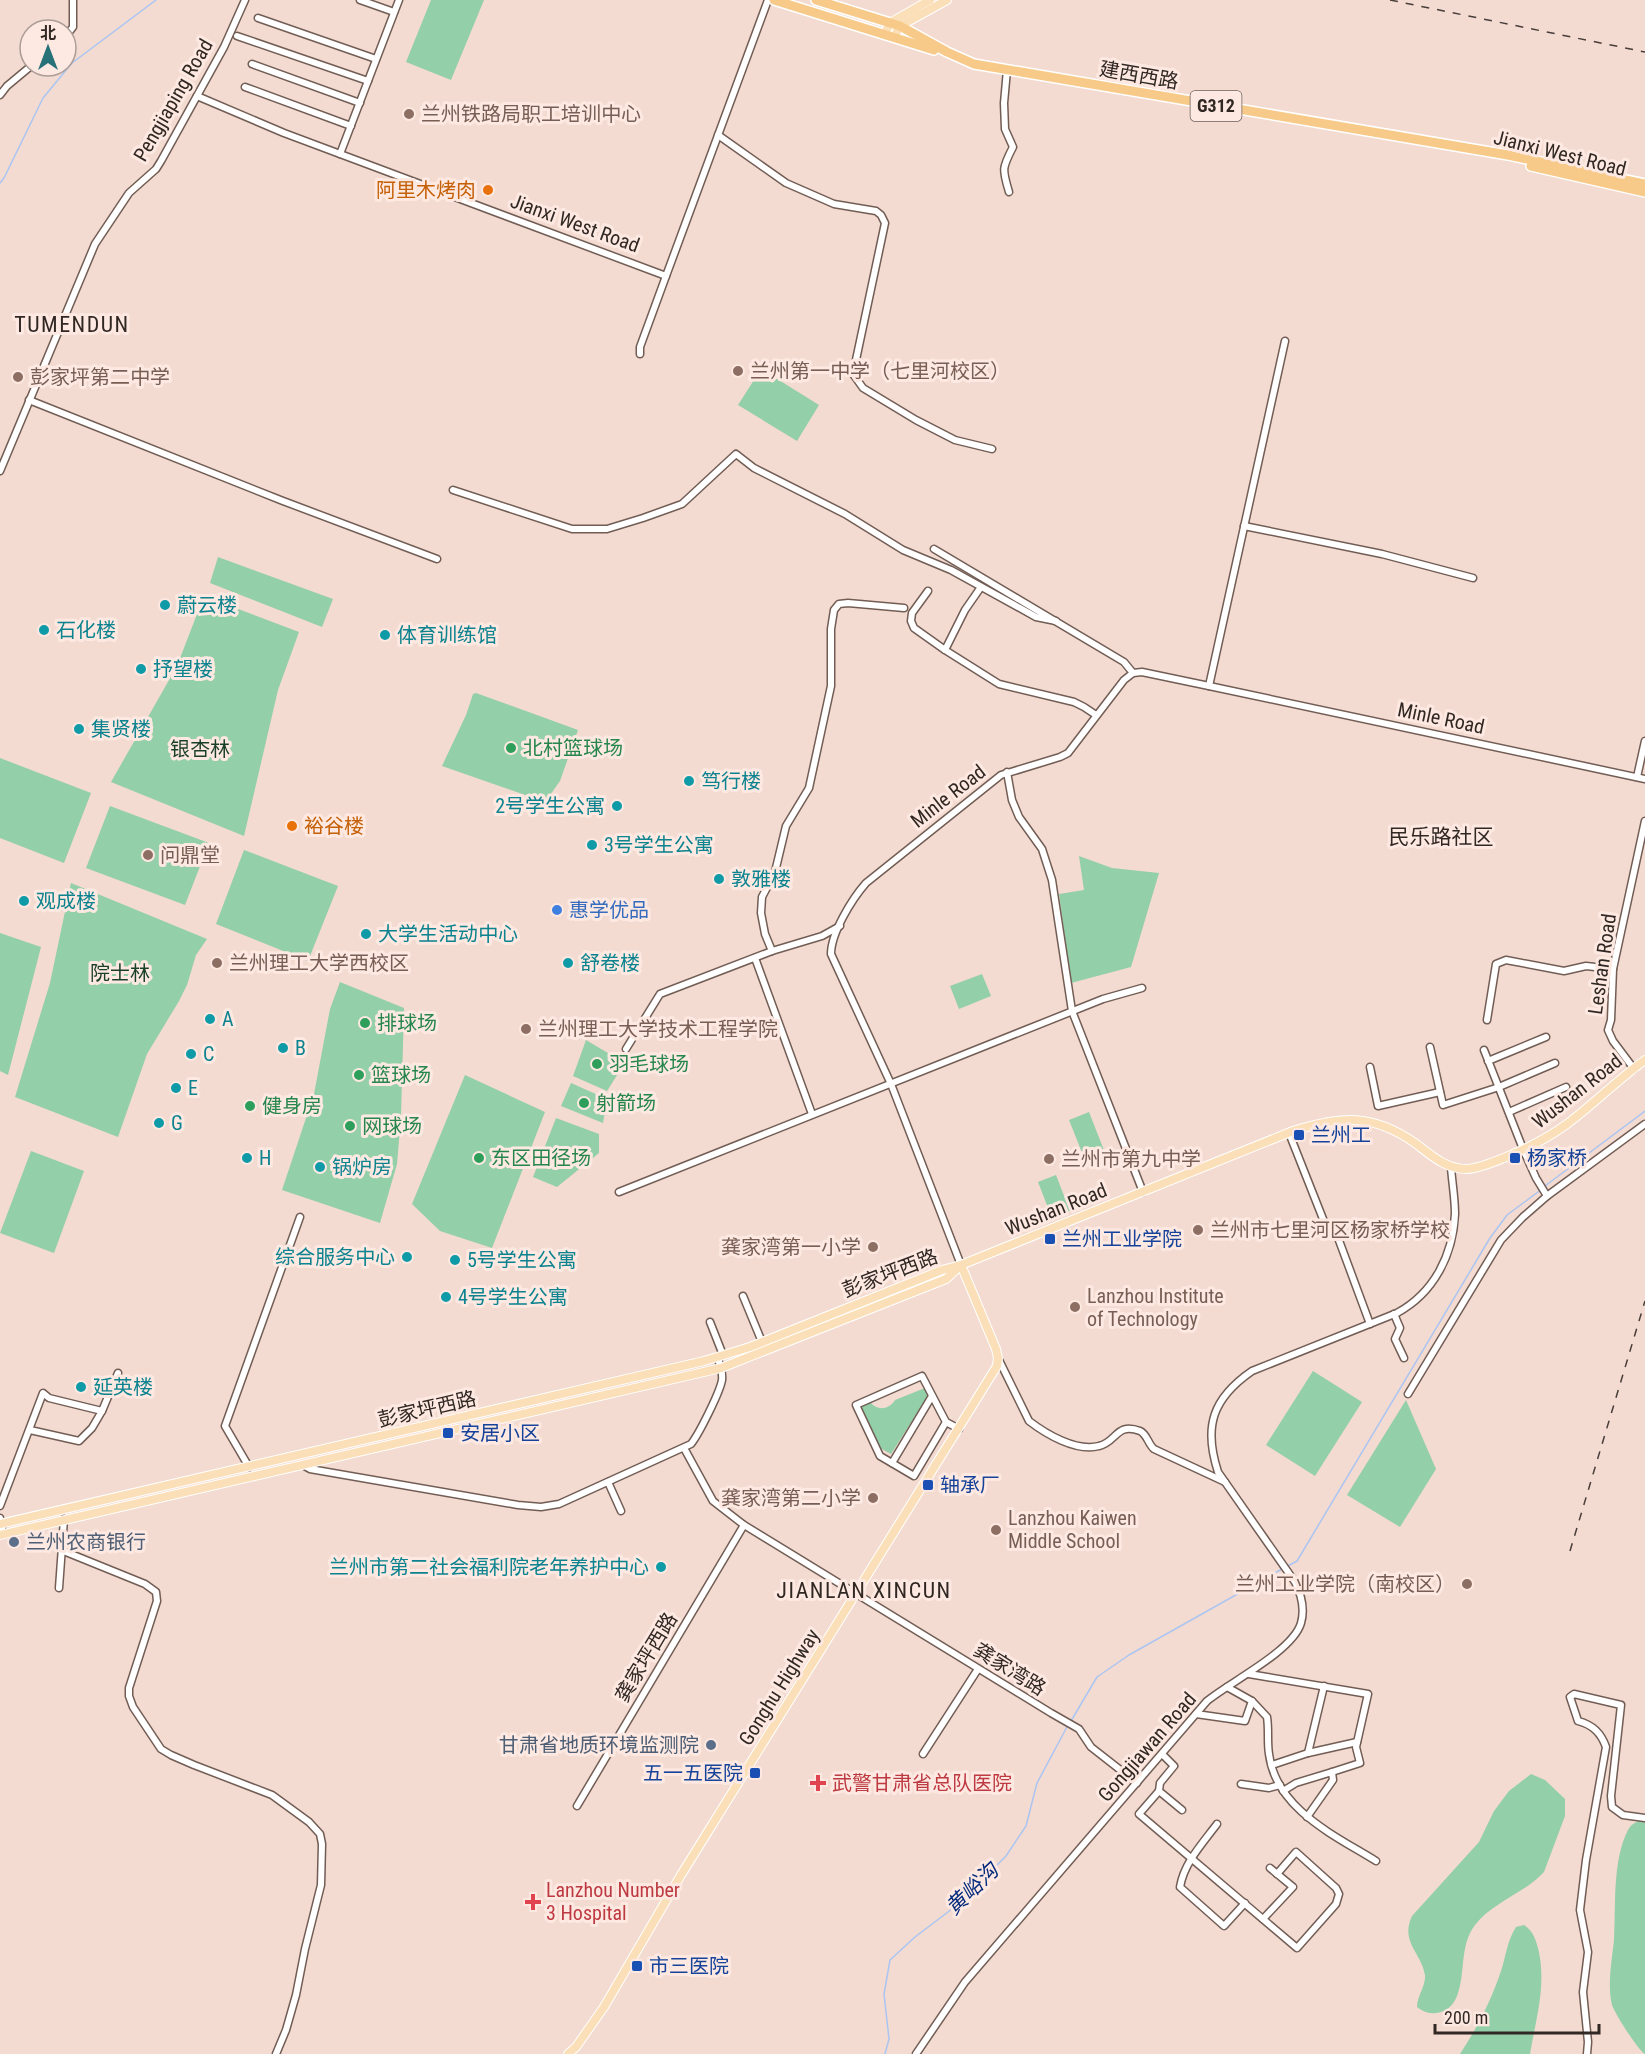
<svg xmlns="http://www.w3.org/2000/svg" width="1645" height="2054" font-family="'Roboto Condensed','Noto Sans SC',sans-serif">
<rect width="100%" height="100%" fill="#f3dbd1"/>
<g fill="#93cfa8">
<path d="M431 0H484L451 80 406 62Z"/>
<path d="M761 369 819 405 797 441 738 405Z"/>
<path d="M218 557 333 599 322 627 210 583Z"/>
<path d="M204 596 299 632 278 690 244 836 111 782 177 666Z"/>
<path d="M476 693 578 730 560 781 545 802 442 766 466 715 473 694Z"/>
<path d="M0 758 91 793 64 863 0 838Z"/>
<path d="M110 806 209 843 185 905 86 868Z"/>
<path d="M244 850 338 886 308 961 216 924Z"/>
<path d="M1079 856 1112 868 1159 873 1131 967 1071 983 1059 894 1084 890Z"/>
<path d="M71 883 207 939 196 955 187 985 179 1001 147 1054 118 1137 15 1097 50 983Z"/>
<path d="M0 933 41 947 8 1075 0 1071Z"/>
<path d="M982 974 991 996 959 1009 950 986Z"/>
<path d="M340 982 404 1008 401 1116 397 1164 380 1223 282 1190 314 1094 330 1009Z"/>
<path d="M586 1040 613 1056 619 1072 607 1091 573 1076Z"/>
<path d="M465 1075 545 1112 492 1248 440 1231 412 1204Z"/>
<path d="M571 1083 607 1099 603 1123 561 1106Z"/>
<path d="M1089 1112 1107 1158 1087 1165 1069 1120Z"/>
<path d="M556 1118 599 1134V1153L557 1187 533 1177Z"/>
<path d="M31 1151 84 1171 54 1253 0 1233Z"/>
<path d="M1056 1175 1070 1211 1052 1218 1038 1182Z"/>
<path d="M1313 1371 1362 1402 1315 1476 1266 1445Z"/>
<path d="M925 1388 928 1396 891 1454 878 1447 860 1407 870 1402C877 1411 889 1410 895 1400Z"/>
<path d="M1406 1400 1436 1469 1400 1527 1347 1495Z"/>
<path d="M1531 1774 1545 1780 1565 1799V1816L1544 1872C1525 1893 1493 1902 1475 1925 1459 1946 1466 1973 1457 1996 1451 2013 1431 2019 1417 2007 1417 1996 1426 1986 1425 1975 1421 1952 1400 1942 1412 1916L1479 1842 1494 1811 1509 1791Z"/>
<path d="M1642 1820 1645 1821V2054C1638 2050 1615 2014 1612 2005 1607 1985 1612 1960 1614 1940 1616 1907 1612 1861 1628 1830 1631 1824 1636 1822 1642 1820Z"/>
<path d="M1524 1925C1533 1931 1535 1938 1538 1948 1547 1984 1536 2018 1530 2054H1460C1477 2028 1491 2001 1501 1971 1506 1956 1507 1941 1516 1927Z"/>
</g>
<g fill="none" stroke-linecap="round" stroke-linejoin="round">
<g stroke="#abc5f2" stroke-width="1.5">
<path d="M0 183 4 178 43 98 72 63 156 0"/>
<path d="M1545 1186 1645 1111"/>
<path d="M1286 1567 1297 1561 1490 1238 1507 1215 1542 1189"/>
<path d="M1071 1721 1097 1677 1129 1655 1282 1569"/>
<path d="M885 2054 889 2039 884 1994 890 1960 915 1937 969 1896 974 1888 1006 1856 1026 1826 1037 1783 1068 1725"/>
</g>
<g stroke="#725d55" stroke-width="9">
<g id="minor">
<path d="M360 0 394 12"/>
<path d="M258 18 376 59"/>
<path d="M66 36 73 27V0"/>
<path d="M237 36 368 81"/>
<path d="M252 64 360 103"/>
<path d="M1007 70 1004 103 1005 129 1013 147C1002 168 1002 169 1009 192"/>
<path d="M245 87 351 126"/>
<path d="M0 95 7 86 31 66"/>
<path d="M197 96 284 133 666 276 768 0"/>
<path d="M718 135 786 183 834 204 876 211 881 215 885 223 853 374 863 388 916 420 955 440 992 449"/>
<path d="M340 154 399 0"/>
<path d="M640 354V347L666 276"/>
<path d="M29 400 283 501 437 559"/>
<path d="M0 471 95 244 129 193 156 169 161 161 224 47 245 0"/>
<path d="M453 490 572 529H607L643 518 682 504 736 454 754 468 845 514 903 550 951 570 1036 617 1056 621"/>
<path d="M1244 526 1382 554 1473 578"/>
<path d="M934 549 1124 662 1133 673"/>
<path d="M928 591 912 613 911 621 914 628 945 650 999 684 1074 702 1084 707 1096 715"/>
<path d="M945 650 965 610 981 587"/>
<path d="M1209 686 1285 341"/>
<path d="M1007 772 1012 800 1019 817 1042 849 1052 880 1072 1011 1143 1192"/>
<path d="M1637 777 1645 741"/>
<path d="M772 951 765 934 761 913 762 897 775 872 786 826 809 788 831 686V629L834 610 839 604 848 603 904 608"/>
<path d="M755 958 812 1114"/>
<path d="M1487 1020 1496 964 1506 960 1564 971 1586 966 1613 969"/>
<path d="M1430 1047 1443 1105 1499 1087 1555 1063"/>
<path d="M626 1049 660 994 772 951 822 936 840 926"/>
<path d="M1488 1061 1546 1037"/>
<path d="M1370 1067 1378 1106 1440 1092"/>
<path d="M1634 1069 1613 1041 1608 1030 1611 1020 1613 969 1645 821"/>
<path d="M1509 1112 1566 1087"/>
<path d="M1289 1133 1325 1224 1337 1235 1370 1324"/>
<path d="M619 1192 1103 999 1142 988"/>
<path d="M1547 1196 1645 1124"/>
<path d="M961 1265 891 1084 831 954C831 933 852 899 866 883L1001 775 1060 757 1068 753 1124 680 1133 673 1142 672 1209 686 1645 779"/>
<path d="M743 1296 762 1342"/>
<path d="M1394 1314 1400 1328 1395 1339 1404 1358"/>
<path d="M710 1322 723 1355"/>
<path d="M998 1358 1029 1421C1046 1434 1076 1452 1099 1446 1117 1442 1116 1422 1140 1431 1147 1434 1148 1444 1154 1449L1225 1482"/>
<path d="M1408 1394 1501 1240 1523 1217 1547 1196 1536 1178 1523 1149 1484 1050"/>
<path d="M102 1411 118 1373"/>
<path d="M946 1422 914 1476 880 1456 856 1405 922 1376 946 1422 959 1429"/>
<path d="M684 1448 713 1501 744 1525 1051 1713 1079 1729 1091 1747 1137 1783"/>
<path d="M892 1463 932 1396"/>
<path d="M303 1465 310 1469 518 1505 541 1507 559 1504 691 1444C699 1434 720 1392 722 1380 723 1372 720 1364 717 1357"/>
<path d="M249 1467 225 1426 300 1217"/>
<path d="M608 1482 621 1511"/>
<path d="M0 1506 43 1393 49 1398 102 1411 92 1428 79 1441 30 1430"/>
<path d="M0 1518 3 1534"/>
<path d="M61 1550 145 1584 156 1592 157 1601 129 1688V1696L133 1707 161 1749 171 1755 194 1765 272 1795 309 1822 320 1834 322 1844 321 1885 305 1949 296 1995 286 2030 276 2054"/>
<path d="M59 1588 64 1519"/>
<path d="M1249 1674 1368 1694 1356 1747 1360 1763 1332 1772"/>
<path d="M1227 1687 1252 1701 1267 1717C1269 1729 1267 1742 1269 1754 1276 1809 1334 1835 1376 1861"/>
<path d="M1196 1714 1245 1721 1252 1701"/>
<path d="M1308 1753 1324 1686"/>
<path d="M923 1754 978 1669"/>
<path d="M1162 1754 1174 1766 1160 1783 1159 1791 1182 1810"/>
<path d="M1272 1765 1308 1753 1357 1742"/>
<path d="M1241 1784 1269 1788 1280 1785"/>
<path d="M1159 1791 1139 1814 1297 1948 1336 1904 1339 1894 1336 1888 1296 1852 1277 1874"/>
<path d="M1283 1791 1296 1783 1332 1772 1333 1780 1307 1817"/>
<path d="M577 1806 744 1525"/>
<path d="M1217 1824C1202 1844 1184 1863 1180 1887L1224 1926 1245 1903"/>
<path d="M1263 1919 1293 1887 1270 1868"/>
<path d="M916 2054 965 1982 1207 1701C1230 1682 1293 1651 1301 1623 1305 1609 1301 1594 1295 1582L1218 1472C1203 1426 1213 1398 1252 1371L1397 1313C1434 1293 1453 1255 1455 1214 1455 1198 1452 1182 1451 1167"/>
<path d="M1587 2054 1588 2042 1583 1992 1588 1952 1580 1910 1586 1860 1606 1747C1601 1733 1593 1725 1578 1721L1570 1697 1574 1694 1621 1705 1611 1796 1612 1807 1623 1815 1645 1818"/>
</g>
</g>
<g stroke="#fff" stroke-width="10">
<g id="major">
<path d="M885 34 890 23 930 0"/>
<path d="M894 37 900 26 947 0"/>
<path d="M0 1524 704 1361 750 1347 942 1270 961 1265 1293 1131C1341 1116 1372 1113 1415 1143 1431 1155 1445 1169 1467 1169 1480 1168 1494 1162 1506 1157 1528 1148 1548 1138 1567 1124 1594 1104 1617 1080 1645 1060"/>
<path d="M0 1535 721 1368 946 1279 960 1266"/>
<path d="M568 2054 576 2047 604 2007 681 1875 997 1366 998 1358 996 1349 961 1265"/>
</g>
</g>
<g stroke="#fff" stroke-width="12">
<g id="highway">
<path d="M774 0 934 50"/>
<path d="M816 0 900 26 947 52 974 64 1508 155 1645 184"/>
<path d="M1531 166 1645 192"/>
</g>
</g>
<use href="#minor" stroke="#fff" stroke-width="6"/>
<use href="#major" stroke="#fbdfb8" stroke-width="8"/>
<use href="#highway" stroke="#f8ca89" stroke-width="9"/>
<g stroke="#483d39" stroke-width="1.5" stroke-dasharray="8 8" stroke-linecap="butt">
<path d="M1390 0 1645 52"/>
<path d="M1570 1551 1645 1301"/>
</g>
</g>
<g fill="#8d6e63" stroke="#fde9e1" stroke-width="2">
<circle cx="409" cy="114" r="6"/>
<circle cx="738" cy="371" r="6"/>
<circle cx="18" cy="377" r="6"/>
<circle cx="148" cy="855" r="6"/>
<circle cx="217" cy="963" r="6"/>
<circle cx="526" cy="1029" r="6"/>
<circle cx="1049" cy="1159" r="6"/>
<circle cx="1198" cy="1230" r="6"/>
<circle cx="873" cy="1247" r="6"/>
<circle cx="1075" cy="1307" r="6"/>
<circle cx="873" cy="1498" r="6"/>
<circle cx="996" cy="1530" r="6"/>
<circle cx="1467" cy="1584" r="6"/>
</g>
<g fill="#e8710a" stroke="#fde9e1" stroke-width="2">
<circle cx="488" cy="190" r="6"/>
<circle cx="292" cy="826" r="6"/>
</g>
<g fill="#0f9aa8" stroke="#fde9e1" stroke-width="2">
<circle cx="165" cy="605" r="6"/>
<circle cx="44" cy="630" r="6"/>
<circle cx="385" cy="635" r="6"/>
<circle cx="141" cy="669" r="6"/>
<circle cx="79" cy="729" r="6"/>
<circle cx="689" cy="781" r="6"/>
<circle cx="617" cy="806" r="6"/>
<circle cx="592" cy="845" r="6"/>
<circle cx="719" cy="879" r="6"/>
<circle cx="24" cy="901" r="6"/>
<circle cx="366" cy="934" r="6"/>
<circle cx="568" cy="963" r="6"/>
<circle cx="210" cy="1019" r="6"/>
<circle cx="283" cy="1048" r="6"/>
<circle cx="191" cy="1054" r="6"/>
<circle cx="176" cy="1088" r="6"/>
<circle cx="159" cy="1123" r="6"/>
<circle cx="247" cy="1158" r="6"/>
<circle cx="320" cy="1167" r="6"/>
<circle cx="407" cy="1257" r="6"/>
<circle cx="455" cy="1260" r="6"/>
<circle cx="446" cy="1297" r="6"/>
<circle cx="81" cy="1387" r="6"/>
<circle cx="661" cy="1567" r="6"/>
</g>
<g fill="#2e9e5b" stroke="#fde9e1" stroke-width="2">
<circle cx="511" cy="748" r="6"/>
<circle cx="365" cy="1023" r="6"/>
<circle cx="597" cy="1064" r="6"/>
<circle cx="359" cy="1075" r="6"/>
<circle cx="584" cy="1103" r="6"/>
<circle cx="250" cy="1106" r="6"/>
<circle cx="350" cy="1126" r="6"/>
<circle cx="479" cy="1158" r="6"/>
</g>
<circle fill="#3f7fe0" stroke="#fde9e1" stroke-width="2" cx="557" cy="910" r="6"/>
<g fill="#1a4fb4" stroke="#fde9e1" stroke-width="2">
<rect x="1293" y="1129" width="12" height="12" rx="3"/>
<rect x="1509" y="1152" width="12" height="12" rx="3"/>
<rect x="1044" y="1233" width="12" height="12" rx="3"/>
<rect x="442" y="1427" width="12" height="12" rx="3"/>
<rect x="922" y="1479" width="12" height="12" rx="3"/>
<rect x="749" y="1767" width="12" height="12" rx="3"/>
<rect x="631" y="1960" width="12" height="12" rx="3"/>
</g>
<g fill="#5c6f8a" stroke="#fde9e1" stroke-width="2">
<circle cx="14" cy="1542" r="6"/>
<circle cx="711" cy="1745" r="6"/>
</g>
<g fill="#e0444e" stroke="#fde9e1" stroke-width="2">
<path d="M815 1774h6v6h6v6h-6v6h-6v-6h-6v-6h6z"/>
<path d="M530 1893h6v6h6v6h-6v6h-6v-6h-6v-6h6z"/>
</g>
<g text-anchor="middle" stroke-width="6" stroke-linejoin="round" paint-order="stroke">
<rect fill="#fde9e1" stroke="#6e625d" stroke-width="1.5" x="1190.5" y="91" width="51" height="30" rx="4.5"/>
<g font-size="18" font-weight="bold" fill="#312824">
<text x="1216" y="112">G312</text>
</g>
<g font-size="20" fill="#312824" stroke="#fde9e1">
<text transform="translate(1139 75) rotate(10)" y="7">建西西路</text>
<text transform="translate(173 100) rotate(-60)" y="7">Pengjiaping Road</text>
<text transform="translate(1560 153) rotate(14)" y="7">Jianxi West Road</text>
<text transform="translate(575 223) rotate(20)" y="7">Jianxi West Road</text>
<text transform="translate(1441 718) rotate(12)" y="7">Minle Road</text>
<text transform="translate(948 796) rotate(-38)" y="7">Minle Road</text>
<text transform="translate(1602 964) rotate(-82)" y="7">Leshan Road</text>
<text transform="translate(1577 1091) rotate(-38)" y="7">Wushan Road</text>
<text transform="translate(1056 1209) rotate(-22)" y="7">Wushan Road</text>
<text transform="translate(890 1273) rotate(-21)" y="7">彭家坪西路</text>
<text transform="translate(427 1409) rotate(-13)" y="7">彭家坪西路</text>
<text transform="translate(646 1657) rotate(-59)" y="7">龚家坪西路</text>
<text transform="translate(1010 1669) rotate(32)" y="7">龚家湾路</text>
<text transform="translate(779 1687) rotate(-58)" y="7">Gonghu Highway</text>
<text transform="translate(1147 1747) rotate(-49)" y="7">Gongjiawan Road</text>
</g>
<g font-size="20" fill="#785e54" stroke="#fde9e1" text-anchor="start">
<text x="421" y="121">兰州铁路局职工培训中心</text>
<text x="750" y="378">兰州第一中学（七里河校区）</text>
<text x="30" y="384">彭家坪第二中学</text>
<text x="160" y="862">问鼎堂</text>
<text x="229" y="970">兰州理工大学西校区</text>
<text x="538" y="1036">兰州理工大学技术工程学院</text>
<text x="1061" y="1166">兰州市第九中学</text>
<text x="1210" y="1237">兰州市七里河区杨家桥学校</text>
<text x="861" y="1254" text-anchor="end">龚家湾第一小学</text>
<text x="1087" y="1303">Lanzhou Institute<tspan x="1087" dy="23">of Technology</tspan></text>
<text x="861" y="1505" text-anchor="end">龚家湾第二小学</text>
<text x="1008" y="1525">Lanzhou Kaiwen<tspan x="1008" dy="23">Middle School</tspan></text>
<text x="1455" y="1591" text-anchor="end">兰州工业学院（南校区）</text>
</g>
<g font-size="20" fill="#c56008" stroke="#fde9e1" text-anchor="end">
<text x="476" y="197">阿里木烤肉</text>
<text x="304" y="833" text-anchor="start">裕谷楼</text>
</g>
<g font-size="20" fill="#0d838f" stroke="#fde9e1" text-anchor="start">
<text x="177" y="612">蔚云楼</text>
<text x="56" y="637">石化楼</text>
<text x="397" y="642">体育训练馆</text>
<text x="153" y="676">抒望楼</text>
<text x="91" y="736">集贤楼</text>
<text x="701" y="788">笃行楼</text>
<text x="605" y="813" text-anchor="end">2号学生公寓</text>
<text x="604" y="852">3号学生公寓</text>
<text x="731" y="886">敦雅楼</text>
<text x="36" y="908">观成楼</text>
<text x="378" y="941">大学生活动中心</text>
<text x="580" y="970">舒卷楼</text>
<text x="222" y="1026">A</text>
<text x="295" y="1055">B</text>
<text x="203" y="1061">C</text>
<text x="188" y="1095">E</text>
<text x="171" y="1130">G</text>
<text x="259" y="1165">H</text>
<text x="332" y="1174">锅炉房</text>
<text x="395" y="1264" text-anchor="end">综合服务中心</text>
<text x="467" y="1267">5号学生公寓</text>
<text x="458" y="1304">4号学生公寓</text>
<text x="93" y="1394">延英楼</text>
<text x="649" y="1574" text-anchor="end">兰州市第二社会福利院老年养护中心</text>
</g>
<g font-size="20" fill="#27864d" stroke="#fde9e1" text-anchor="start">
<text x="523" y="755">北村篮球场</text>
<text x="377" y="1030">排球场</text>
<text x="609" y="1071">羽毛球场</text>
<text x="371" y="1082">篮球场</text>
<text x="596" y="1110">射箭场</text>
<text x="262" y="1113">健身房</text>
<text x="362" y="1133">网球场</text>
<text x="491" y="1165">东区田径场</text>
</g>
<g font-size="20" fill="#1a3f29" stroke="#fde9e1">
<text x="200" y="756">银杏林</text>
<text x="120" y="980">院士林</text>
</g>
<g font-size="20" fill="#366cbe" stroke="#fde9e1" text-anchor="start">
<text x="569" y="917">惠学优品</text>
</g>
<g font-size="20" fill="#164399" stroke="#fde9e1" text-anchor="start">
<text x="1311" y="1142">兰州工</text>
<text x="1527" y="1165">杨家桥</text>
<text x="1062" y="1246">兰州工业学院</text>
<text x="460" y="1440">安居小区</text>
<text x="940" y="1492">轴承厂</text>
<text x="743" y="1780" text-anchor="end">五一五医院</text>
<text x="649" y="1973">市三医院</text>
</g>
<g font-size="20" fill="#4e5e75" stroke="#fde9e1" text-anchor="start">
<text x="26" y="1549">兰州农商银行</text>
<text x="699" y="1752" text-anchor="end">甘肃省地质环境监测院</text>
</g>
<g font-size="20" fill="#be3a42" stroke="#fde9e1" text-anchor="start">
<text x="832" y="1790">武警甘肃省总队医院</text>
<text x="546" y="1897">Lanzhou Number<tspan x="546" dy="23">3 Hospital</tspan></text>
</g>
<g font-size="21" fill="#312824" stroke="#fde9e1">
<text x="1441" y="844">民乐路社区</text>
</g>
<g font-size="21" font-style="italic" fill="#022a7d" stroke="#fde9e1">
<text transform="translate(972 1889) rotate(-44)" y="7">黄峪沟</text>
</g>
<g font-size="22" letter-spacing="1.5" fill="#312824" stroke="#fde9e1">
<text x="72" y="332">TUMENDUN</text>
<text x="864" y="1598">JIANLAN XINCUN</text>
</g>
</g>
<g transform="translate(48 48)"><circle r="28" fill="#fde9e1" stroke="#ab9c95" stroke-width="1.5"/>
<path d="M0-4.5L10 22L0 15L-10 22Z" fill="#277179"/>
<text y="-9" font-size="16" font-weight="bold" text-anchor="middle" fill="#312824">北</text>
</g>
<path d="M1435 2024v9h164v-9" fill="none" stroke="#312824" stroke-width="3"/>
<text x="1444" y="2024" font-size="18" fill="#312824" stroke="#fde9e1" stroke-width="4.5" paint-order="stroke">200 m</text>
</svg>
